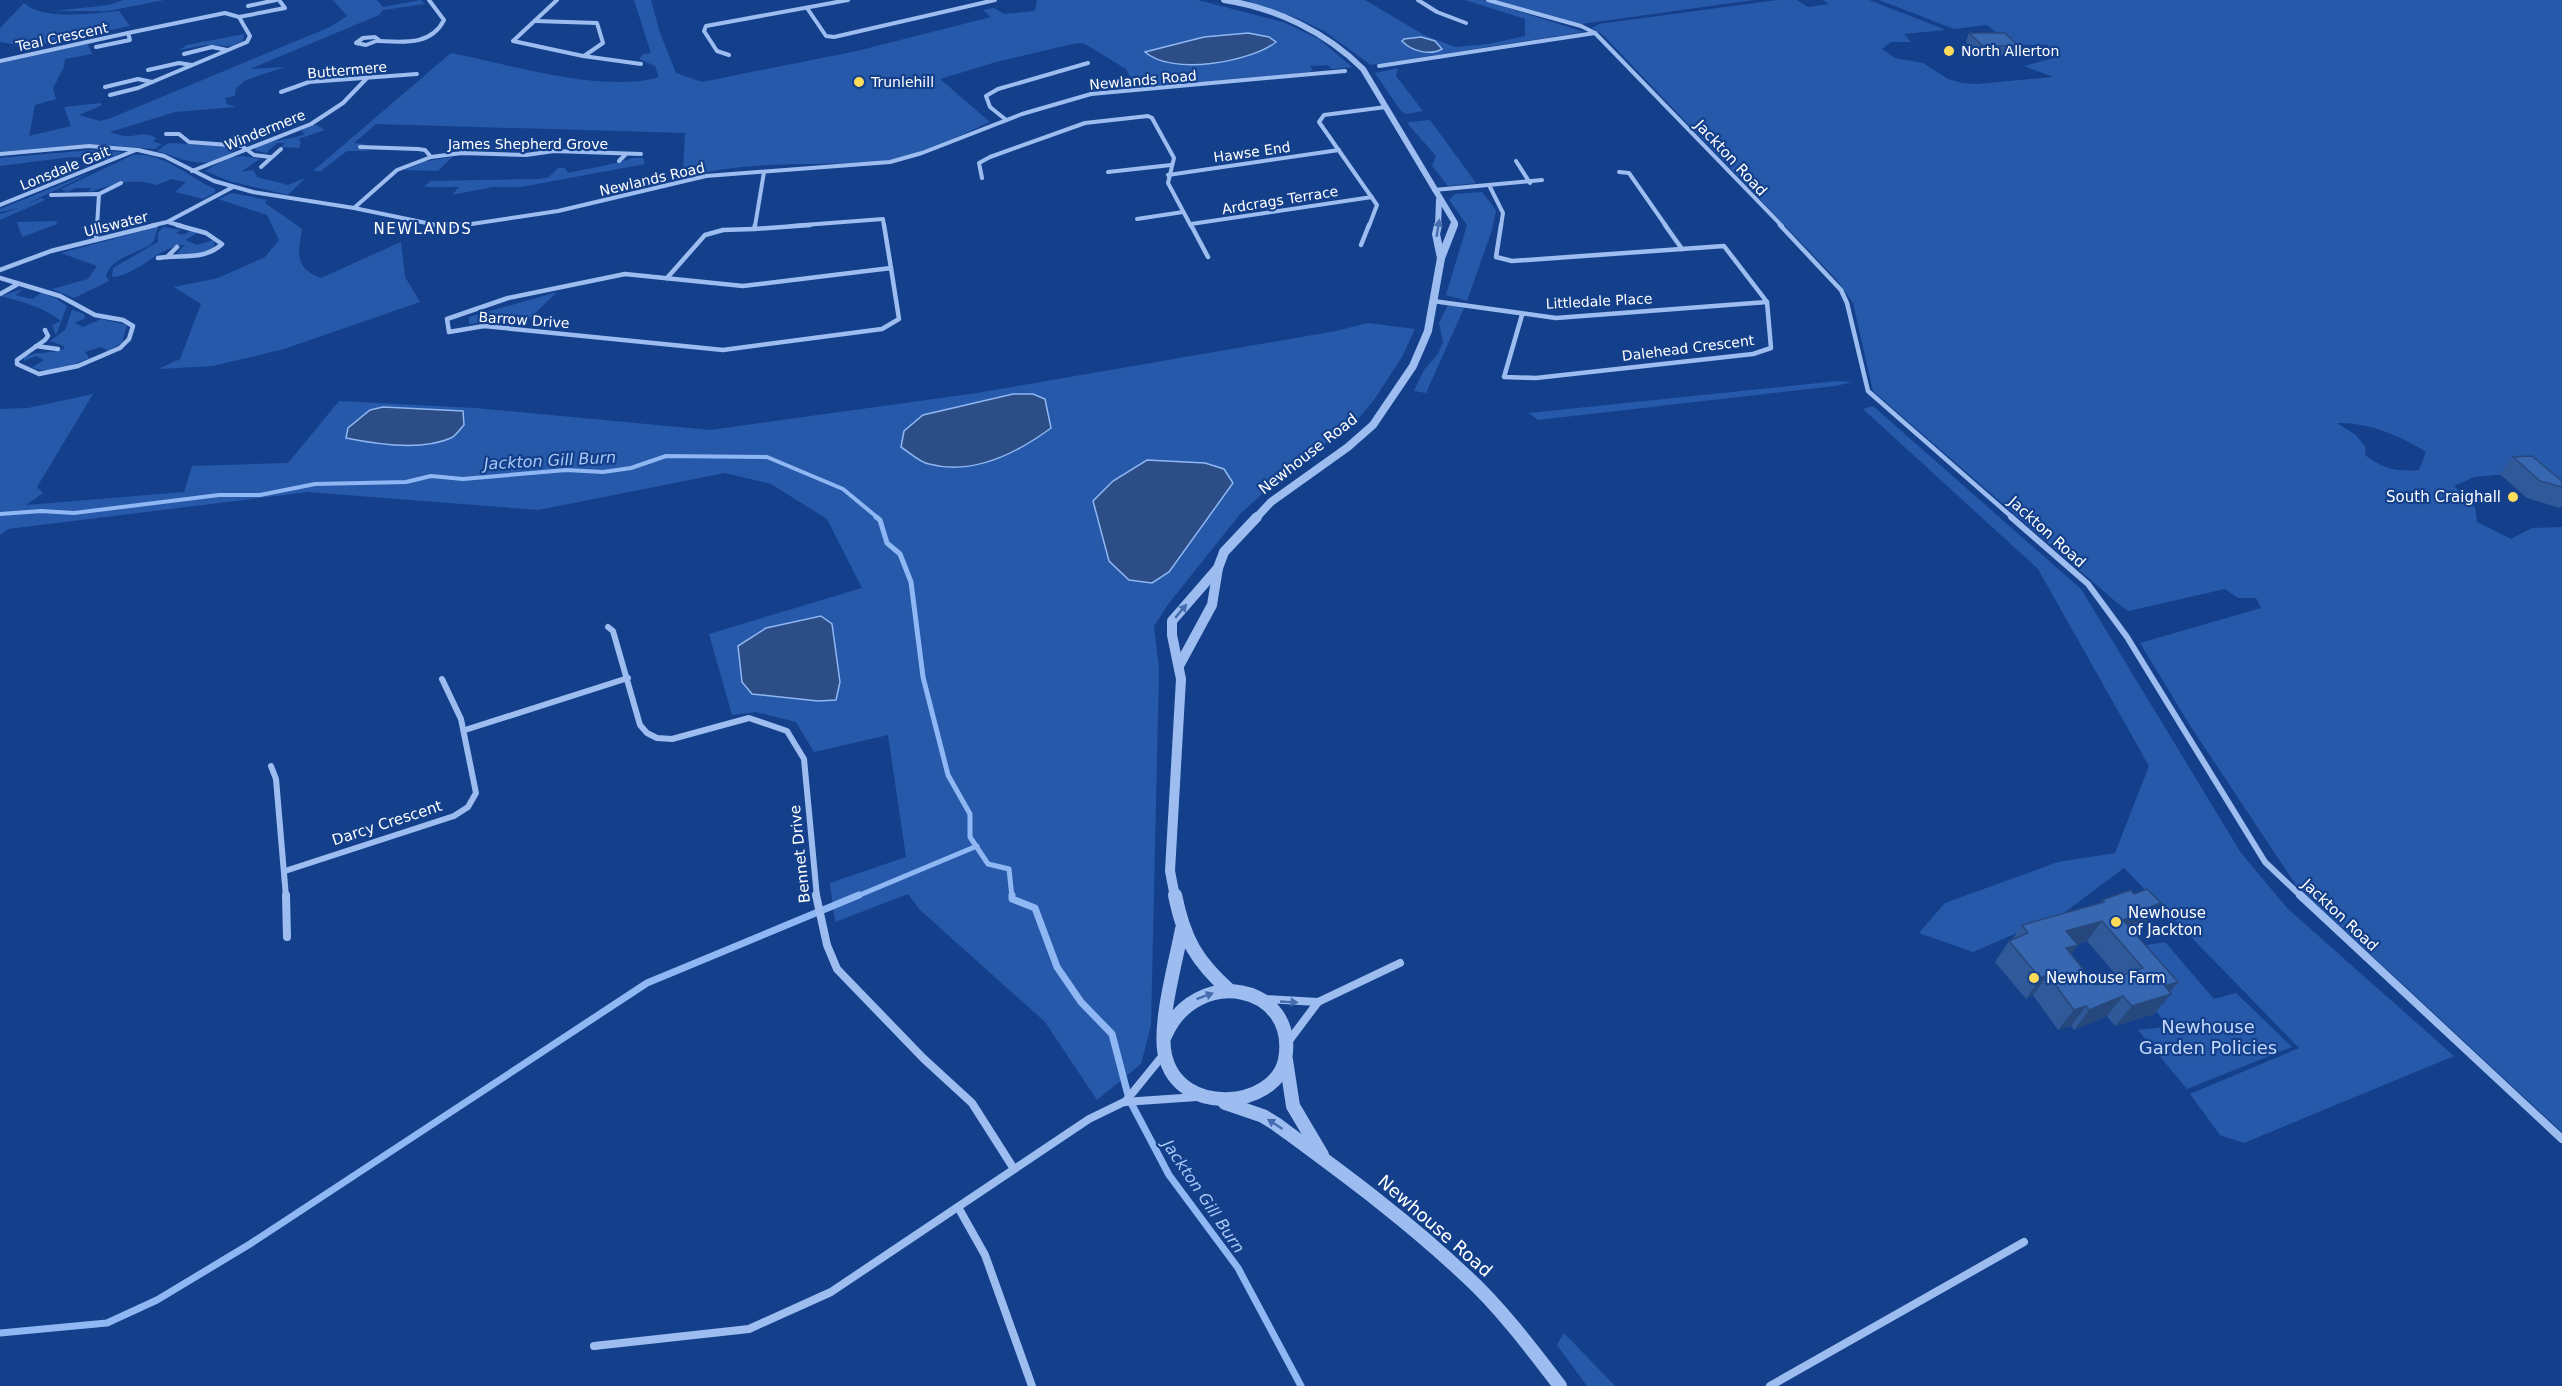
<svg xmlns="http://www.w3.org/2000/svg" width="2562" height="1386" font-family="'DejaVu Sans',sans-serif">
<rect width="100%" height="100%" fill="#14408b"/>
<g fill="#2759aa" fill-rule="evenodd">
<path d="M123 0H164L108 11H54L109 5Z"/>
<path d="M333 0H377L383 7 421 0 425 4 383 10 379 15 250 69 285 67 246 80 236 88 235 96 225 98 227 104 236 107 175 112 110 132C116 134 125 137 131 136 141 135 146 132 156 138L153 142 162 144 155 149 94 144 0 152V62L88 44 92 54 65 59 64 67 53 88 56 99 35 105 29 136 71 126 64 107 101 103 102 105 79 115 100 121 111 118 330 27 347 16Z"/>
<path d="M634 0H651L660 33 676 73 702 82 857 51 991 17 983 10 994 8 1004 14 1035 11 1037 0H1198L1283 22 1319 39 1352 67 1332 69 1327 65 1310 66 1313 70 1310 72 1208 84 1136 87 1126 69 1085 44 1077 43 996 62 940 79 990 122C953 138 915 159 873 162 812 166 747 160 687 177L683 172 685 133 376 124 354 143 365 144 357 148 371 151H347L321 171H313L451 53C508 64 604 94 659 77L655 66 639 59 643 54 651 53Z"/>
<path d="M1245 0H1365L1424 35 1455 47 1489 44 1525 36V19L1465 0H1483L1584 32 1371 65 1324 31 1297 18Z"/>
<path d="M1494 0H1754L1581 24Z"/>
<path d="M1777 0H1797L1808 7 1829 4 1823 0H1869L1936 26 1945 30 1904 34 1911 42H1891L1882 49 1895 58 1923 63 1948 79 1962 83 1977 84 2053 77 2024 66 2057 57 2047 45H2013L1987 25 1954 29 1879 0H2562V495L2518 473 2474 477 2454 486 2475 507 2477 522 2511 539 2532 528 2562 527V1132L2296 885 2191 727 2140 643 2261 608 2256 598H2238L2225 589 2128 611 2116 602 1873 391 1853 303 1837 280 1603 35 1592 28 1599 24ZM2337 423C2367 422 2400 435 2426 452L2419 470C2397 472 2383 469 2365 455L2366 448 2356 435Z"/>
<path d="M24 3C42 21 95 13 119 11L130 26 30 47 0 42V28Z"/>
<path d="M244 34 243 41 232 46 206 45 179 50 187 45Z"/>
<path d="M1398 68 1396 76 1423 111 1406 114 1401 111 1375 73Z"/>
<path d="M1430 120 1476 183 1448 186 1432 166 1436 156 1408 124 1409 122Z"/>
<path d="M310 125H316L325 130 298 139 301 142 299 148 281 147 285 143H277L266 153 254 150C270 138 288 141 305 134L301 131Z"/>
<path d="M168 143 231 146 236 149C205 172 189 161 157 151Z"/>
<path d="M92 150 122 152 108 160 71 157 0 166V158Z"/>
<path d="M133 155C164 152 188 177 215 189V192L203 199 175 192 186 182 172 179 156 185C132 176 111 186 88 192L91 188H76L67 192 61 189Z"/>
<path d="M243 156 260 159 241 172 253 170 257 177 288 185 305 178 288 195 229 181 205 171 228 158Z"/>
<path d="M452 157 438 171 404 170 423 162Z"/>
<path d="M633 158H643L645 164 521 187H493L452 195 459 187H424L430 181 540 179 549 177 558 168H565L568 173C590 168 612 165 633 158Z"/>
<path d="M92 172 21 207 42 198 45 200 0 220V214L20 208 0 212V209Z"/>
<path d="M1482 192 1496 210 1492 230 1467 301 1446 295 1467 225 1449 200 1455 194Z"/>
<path d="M232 193 267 200 265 203 302 229C298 253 294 268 321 278L401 242 405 277 420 302 284 349 213 366 158 369 180 359 201 304 174 287 218 278 265 257 279 240 267 215 218 199Z"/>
<path d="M56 221 57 224 22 237 17 222Z"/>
<path d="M158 227 154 241 150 245C135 254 110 259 106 276L109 281 74 298 52 289 88 279 97 266 61 253Z"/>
<path d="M163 227 181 230 176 233 182 235 191 231 196 232V234L185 240 197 245 214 240V247C204 254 188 257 177 253L185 245C162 244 137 276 112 277L113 268 158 242V233Z"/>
<path d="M23 289 15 295 32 299 42 293 55 298 67 306 56 335 52 325 61 321C44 307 22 302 1 296Z"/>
<path d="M557 292 523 325 489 322 469 324V317Z"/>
<path d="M1448 305 1464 308 1426 393 1414 391 1424 370 1438 354 1443 342 1439 323Z"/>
<path d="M72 310 84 314 85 318 75 323 83 327 101 319 127 325 122 343 108 351 101 347 85 352 89 358C73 365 49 376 32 367L44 360 36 356 24 361V357C38 350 50 355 64 349V346L50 341 65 330Z"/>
<path d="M1368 323 1415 329 1402 357 1374 400 1351 427 1306 455 1241 513 1169 603 1154 626 1159 669 1151 1025 1141 1064 1097 1100 1045 1022 920 910 908 894 835 922 830 883 906 857 888 735 814 752 796 722 756 712 732 715 709 634 862 588 827 519 771 484 725 473 538 510 308 492 8 529 0 535V409L28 408 93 394 37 487 43 493 26 505 184 492 192 466 288 463 339 401 475 408 710 430 977 393 1336 331Z"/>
<path d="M1837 381 1852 382 1835 386 1538 420 1529 413Z"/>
<path d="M1873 406 2081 589 2241 853 2288 909 2454 1056 2244 1143 2220 1135 2190 1094 2299 1048 2124 868 2065 912 1973 952 1919 933 1945 903 2058 862 2115 853 2149 766 2038 569 1863 409Z"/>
<path d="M2165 942 2214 999 2236 993 2292 1047 2187 1089 2138 1030 2168 1027 2154 1008 2165 1003 2119 950Z"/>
<path d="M1564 1333 1615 1386H1587L1557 1345Z"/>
</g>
<g fill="#2c4d85" stroke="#8fb7f3" stroke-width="1.5">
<path d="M1248 33 1269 37 1276 42C1250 62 1172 76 1145 52L1204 37Z"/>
<path d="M1421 37 1435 41 1442 49C1430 56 1411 51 1402 41L1404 39Z"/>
<path d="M1013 394H1033L1045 399 1051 428C1017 453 973 476 929 464 919 462 909 452 901 447L904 431 923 415Z"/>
<path d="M383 407 463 411 464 425C460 429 456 436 451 438 422 451 375 444 346 438L348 428 370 410Z"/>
<path d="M1147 460 1205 463 1224 469 1233 483 1169 572 1152 583 1129 580 1109 561 1093 501 1113 481Z"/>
<path d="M821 616 832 624 840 682 836 700 818 701 752 694 742 682 738 646 766 628Z"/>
</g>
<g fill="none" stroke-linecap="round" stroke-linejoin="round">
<path stroke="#8fb7f3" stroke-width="4" d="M0 514 41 511 74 513 219 495H260L315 484 406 482 431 476 463 479 566 470 603 472 631 468 666 456 767 457 843 489 878 518"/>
<g stroke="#8fb7f3" stroke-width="5">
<path d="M876 517 880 520 887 543 900 554 911 582 923 677 948 775 970 814V837L988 864 1009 869 1012 897"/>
<path d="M855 897 977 846"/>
</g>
<g stroke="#8fb7f3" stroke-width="7">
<path d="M1012 895V899L1035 908 1057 967 1081 1002 1112 1034 1129 1099 1169 1175 1238 1268 1301 1386"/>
<path d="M0 1333 107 1323 157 1300 250 1244 647 983 859 895"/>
</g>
<g stroke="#9dbdf0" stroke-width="4">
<path d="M557 0 513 41 583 56 641 64"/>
<path d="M1418 0 1437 12 1466 23"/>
<path d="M1488 0 1581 26 1595 33 1782 226"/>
<path d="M248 6 276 0"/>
<path d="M807 8 826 36 834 37 995 0"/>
<path d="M239 17 285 8 279 0"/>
<path d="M535 21 597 23 603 43 584 56"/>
<path d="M375 37 379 40 366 45 356 43 363 38Z"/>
<path d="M378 41C403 42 431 46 444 20L429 0"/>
<path d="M96 47 130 40 128 33 225 13 239 17 250 36 247 42 138 88 110 95"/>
<path d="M184 54 212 47 227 50"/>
<path d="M729 55 717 51 704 31 706 26 848 0"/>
<path d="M0 61 128 33"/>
<path d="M1379 66 1595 33"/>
<path d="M148 70 179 63 192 65"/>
<path d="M105 87 138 79 152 82"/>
<path d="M281 92 309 82 417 74"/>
<path d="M1005 119 990 107 986 96 998 89 1088 63"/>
<path d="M166 134H179L189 142 242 146 254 155 270 157"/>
<path d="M360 147 418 149 425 150 431 157"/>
<path d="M0 154 89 146 138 150 164 156 214 181 253 192 354 208 436 225 458 226 558 211 706 176 890 162 922 153 1022 114 1091 94 1345 71"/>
<path d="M619 161 626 154"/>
<path d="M1516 161 1530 183"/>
<path d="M261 167 281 149"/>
<path d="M192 171 311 124 343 103 367 78"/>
<path d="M1108 172 1171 165"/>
<path d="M1619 172 1629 173 1666 226"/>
<path d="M1168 175 1339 150"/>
<path d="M982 178 979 163 990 157 1085 123 1148 116 1152 118 1174 158 1168 183 1191 226"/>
<path d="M1490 187 1503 213 1501 226"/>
<path d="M1434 190 1542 180"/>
<path d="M99 194 121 183"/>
<path d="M51 195 99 194 97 226"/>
<path d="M0 205 136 150"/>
<path d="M354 208 397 170 431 157 462 153 526 155 554 151 641 154"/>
<path d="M1137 219 1183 212"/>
<path d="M168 222 182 226"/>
<path d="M1191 224 1372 197"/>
<path d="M150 226 167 222 233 187"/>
<path d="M755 226 764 172"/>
<path d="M791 226 883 219 884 226"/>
<path d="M1369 226 1377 205 1319 122 1324 115 1386 107"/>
</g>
<g stroke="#9dbdf0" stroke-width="4.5">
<path d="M434 225H467"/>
<path d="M755 225 754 229 810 225"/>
<path d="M884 225 891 268"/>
<path d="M1191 225 1208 257"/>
<path d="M1501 225 1496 257 1512 261 1724 246 1767 302 1771 348 1753 354 1536 378 1504 377 1522 315"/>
<path d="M1665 225 1682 249"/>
<path d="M1780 225 1841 290 1847 303 1868 391 2013 518"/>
<path d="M96 240 97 225"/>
<path d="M1361 245 1369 225"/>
<path d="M167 257 177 247"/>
<path d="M158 258C181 254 204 261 222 244L206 233 177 225"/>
<path d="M891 268 899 319 882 329 723 350 484 326 449 332 447 319 508 298 625 274 743 286Z"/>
<path d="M0 270 51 251 156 225"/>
<path d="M0 278 60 296 95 315 123 320 133 326 129 339 120 348 78 366 39 374 17 364V360L45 340 48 336 45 330"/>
<path d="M667 278 705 235 723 230 754 229"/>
<path d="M0 294 18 284"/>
<path d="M1433 301 1556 318 1767 302"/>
<path d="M36 346 58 349"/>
</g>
<g stroke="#9dbdf0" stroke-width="6">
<path d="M2011 517 2088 584 2127 637 2265 862 2302 897"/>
<path d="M608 627 613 631 640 725 647 733 657 738 672 739 749 718 787 731 804 759 817 897"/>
<path d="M465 730 628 678"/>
<path d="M271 766 276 779 286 897"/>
<path d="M285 871 454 816 468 807 476 793 461 719 442 679"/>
</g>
<g stroke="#9dbdf0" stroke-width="8">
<path d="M286 895 287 937"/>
<path d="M816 895 827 945 837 969 923 1058 972 1103 1014 1169"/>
<path d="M2300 895 2562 1139"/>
<path d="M1265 999 1318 1002 1400 963"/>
<path d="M1288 1042 1318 1002"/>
<path d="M1125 1102 1164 1054"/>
<path d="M958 1207 985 1255 1032 1386"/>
<path d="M594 1346 749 1329 831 1292 1089 1119 1124 1102 1197 1097"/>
<path d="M1770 1386 2024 1242"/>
</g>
<g stroke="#9dbdf0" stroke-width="6">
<path d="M1224 0C1276 8 1326 32 1363 69L1455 223 1454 226"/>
<path d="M1438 226 1439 200"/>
</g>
<g stroke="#9dbdf0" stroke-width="8">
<path d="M1438 225 1436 234 1441 258"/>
<path d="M1256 518 1271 502 1348 447 1373 425 1413 366 1428 331 1441 258 1454 225"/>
</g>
<g stroke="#9dbdf0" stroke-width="10">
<path d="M1180 664 1212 605 1218 568 1224 552 1257 517"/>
<path d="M1175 897 1170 871 1181 679 1172 635V621L1218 568"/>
</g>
<g stroke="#9dbdf0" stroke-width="14">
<path d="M1175 895C1184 939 1196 961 1230 991"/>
<path d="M1165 1036C1195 965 1299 983 1285 1060 1275 1108 1179 1118 1165 1055 1158 1024 1176 962 1182 929"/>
<path d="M1286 1060 1293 1106 1322 1155"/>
<path d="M1225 1103 1263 1116 1276 1124C1341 1172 1406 1219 1465 1275 1500 1307 1531 1348 1560 1386"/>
</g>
</g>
<g fill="#305999" fill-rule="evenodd">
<path d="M1969 33 2018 46 2014 55 1979 56 1966 42Z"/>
<path d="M2513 457 2562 481V505L2560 508 2527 498 2500 474Z"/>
<path d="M2102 900 2145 924 2131 929 2170 992 2154 1014 2115 1026 2107 1016 2074 1030 2071 1026 2058 1030 2033 995 2026 999 1995 962 2009 941 2012 940 2022 925 2100 903ZM2087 941 2118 977 2096 985 2071 954 2078 944Z"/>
</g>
<g fill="#27487d">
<path d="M2161 903 2145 924 2125 931 2123 920 2136 912Z"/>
<path d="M2102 921 2087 941 2052 951 2066 931Z"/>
<path d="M2078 945 2063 965 2066 948Z"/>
<path d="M2048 975 2033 995 2026 999 2040 978Z"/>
<path d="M2178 982 2168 995 2171 994 2154 1014 2115 1026 2132 1006 2165 986Z"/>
<path d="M2123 996 2107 1016 2074 1030 2089 1010Z"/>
<path d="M2086 1006 2071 1026 2058 1030 2074 1010Z"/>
</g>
<g fill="#3867b2" stroke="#27487d" stroke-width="1.5" fill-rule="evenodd">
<path d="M1969 33H2005L2018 46H1983Z"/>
<path d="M2532 456 2562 481V487L2540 481 2513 457Z"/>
<path d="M2147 889 2161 903 2136 912 2137 914 2123 920 2178 982 2165 986 2171 994 2132 1006 2123 996 2089 1010 2086 1006 2074 1010 2048 975 2040 978 2009 941 2028 933 2022 925 2104 902 2102 900 2131 890 2134 894ZM2102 921 2143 968 2096 985 2066 948 2078 945 2066 931Z"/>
</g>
<defs><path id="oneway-solid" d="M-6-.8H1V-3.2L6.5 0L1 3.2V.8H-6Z" transform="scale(1.5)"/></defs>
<g fill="#446cae">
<use href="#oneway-solid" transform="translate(1438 228) rotate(-81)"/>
<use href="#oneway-solid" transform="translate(1181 611) rotate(-50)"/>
<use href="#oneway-solid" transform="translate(1205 996) rotate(-20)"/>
<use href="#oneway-solid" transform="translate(1289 1002) rotate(3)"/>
<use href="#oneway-solid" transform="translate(1275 1124) rotate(-147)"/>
</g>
<g fill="#ffdb5b" stroke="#14408b" stroke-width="2">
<circle cx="1949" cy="51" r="6"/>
<circle cx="859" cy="82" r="6"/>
<circle cx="2513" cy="497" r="6"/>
<circle cx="2116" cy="922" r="6"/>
<circle cx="2034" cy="978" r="6"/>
</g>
<g text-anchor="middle" stroke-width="4.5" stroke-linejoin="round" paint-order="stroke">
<g font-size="14" fill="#fff" stroke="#14408b">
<text transform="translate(62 37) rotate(-12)" y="5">Teal Crescent</text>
<text transform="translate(347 70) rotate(-5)" y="5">Buttermere</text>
<text transform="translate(1143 80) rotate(-5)" y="5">Newlands Road</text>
<text transform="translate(265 130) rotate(-22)" y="5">Windermere</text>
<text x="528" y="149">James Shepherd Grove</text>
<text transform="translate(1252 152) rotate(-8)" y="5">Hawse End</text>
<text transform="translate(65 168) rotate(-22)" y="5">Lonsdale Gait</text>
<text transform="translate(652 179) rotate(-13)" y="5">Newlands Road</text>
<text transform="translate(1280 200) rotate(-9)" y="5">Ardcrags Terrace</text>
<text transform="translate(116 224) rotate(-14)" y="5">Ullswater</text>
<text transform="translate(1599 301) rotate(-3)" y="5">Littledale Place</text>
<text transform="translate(524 320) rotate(4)" y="5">Barrow Drive</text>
<text transform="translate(1688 348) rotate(-7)" y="5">Dalehead Crescent</text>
</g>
<g font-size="14" fill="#fff" stroke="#14408b" text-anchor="start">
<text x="1961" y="56">North Allerton</text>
<text x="871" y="87">Trunlehill</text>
</g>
<g font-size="15" fill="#fff" stroke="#14408b">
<text transform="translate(1731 158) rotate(47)" y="5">Jackton Road</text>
<text transform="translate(1308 454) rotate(-38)" y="5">Newhouse Road</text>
<text transform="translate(2047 532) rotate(42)" y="5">Jackton Road</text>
<text transform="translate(387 823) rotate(-18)" y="5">Darcy Crescent</text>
<text transform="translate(800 854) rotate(-96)" y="5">Bennet Drive</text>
<text transform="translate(2340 915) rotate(43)" y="5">Jackton Road</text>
</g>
<g font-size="15" letter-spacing="1.5" fill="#fff" stroke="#14408b">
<text x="423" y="234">NEWLANDS</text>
</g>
<g font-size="15" fill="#fff" stroke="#14408b" text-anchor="start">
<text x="2501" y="502" text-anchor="end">South Craighall</text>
<text x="2128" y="918">Newhouse<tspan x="2128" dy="17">of Jackton</tspan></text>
<text x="2046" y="983">Newhouse Farm</text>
</g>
<g font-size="16" font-style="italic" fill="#a8c7f7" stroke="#14408b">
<text transform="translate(550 460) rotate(-3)" y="6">Jackton Gill Burn</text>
<text transform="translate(1204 1196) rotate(56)" y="6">Jackton Gill Burn</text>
</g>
<g font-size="18" fill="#c3d9fb" stroke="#14408b">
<text x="2208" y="1033">Newhouse<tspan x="2208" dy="21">Garden Policies</tspan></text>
</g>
<g font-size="18" fill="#fff" stroke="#14408b">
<text transform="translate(1435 1226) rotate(41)" y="6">Newhouse Road</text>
</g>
</g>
</svg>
